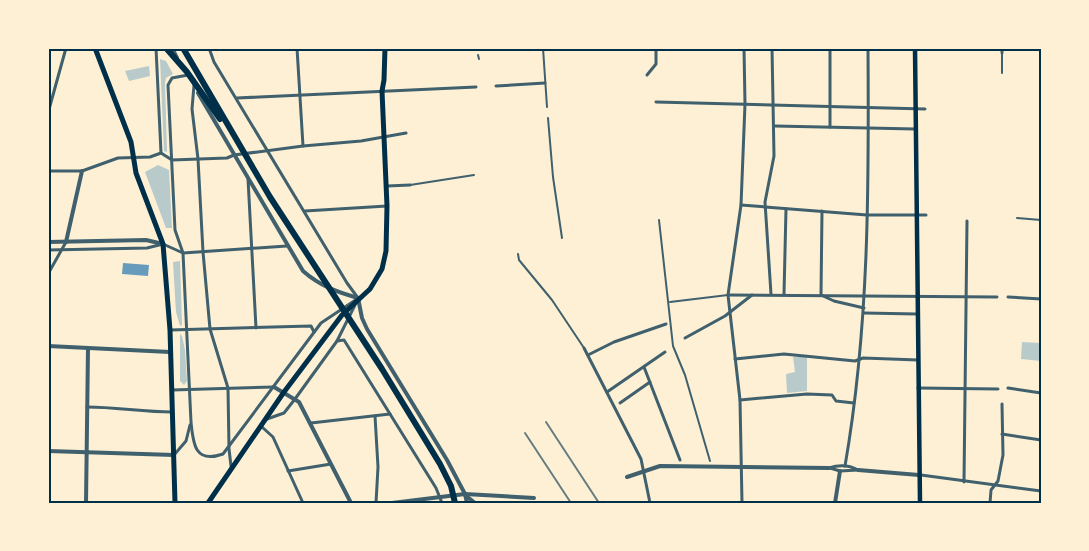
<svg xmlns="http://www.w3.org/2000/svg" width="1089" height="551" font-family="Barlow,sans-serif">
<rect width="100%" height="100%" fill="#fdf0d5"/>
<g fill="#b9caca">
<path d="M160 59 166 61 173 74 166 78 165 83 167 152 164 151Z"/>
<path d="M149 66 150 76 129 81 125 71Z"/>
<path d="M158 165 169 170 172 228H166L145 172Z"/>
<path d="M180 261 182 325 180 326 176 312 173 262Z"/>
<path d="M180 334 182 336 185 350 187 381 184 385 180 381Z"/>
<path d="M1022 342 1041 343V361L1021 359Z"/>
<path d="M793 357H807V391L787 393 786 374 795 372Z"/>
</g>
<path fill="#669bbc" d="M123 263 149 265 148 276 122 274Z"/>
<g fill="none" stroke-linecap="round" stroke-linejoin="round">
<g stroke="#3f606c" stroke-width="2">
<path d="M543 48 547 107"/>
<path d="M478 55 479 59"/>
<path d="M1002 73V53"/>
<path d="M548 118 553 177 562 238"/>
<path d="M410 185 474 175"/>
<path d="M1017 218 1041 220"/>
<path d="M659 220 673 346 685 375 710 461"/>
<path d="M518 254 519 260 552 300 584 348"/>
<path d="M670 302 728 295"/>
</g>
<g stroke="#3f606c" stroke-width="3">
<path d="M156 48 161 153"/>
<path d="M209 48 214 62 347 283 358 298"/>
<path d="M297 48 303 146"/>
<path d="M1002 48V53"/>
<path d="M188 75 172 78 168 85 175 230 183 253 191 422C193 444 195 464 223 454L321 323 357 299"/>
<path d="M647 75 656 64V48"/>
<path d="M194 85 192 109 198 159 203 252 210 329 228 388 229 449 231 466"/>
<path d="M496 86 545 83"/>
<path d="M237 98 476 87"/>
<path d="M656 102 925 109"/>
<path d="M48 113 66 48"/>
<path d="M775 126 915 129"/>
<path d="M830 127V48"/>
<path d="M48 171H82L118 158 150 157 161 153 172 160 227 158 234 155 303 146 361 141 406 133"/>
<path d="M248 179 256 328"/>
<path d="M387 186 410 185"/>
<path d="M741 205 867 215H926"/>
<path d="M305 211 387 206"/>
<path d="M822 211 821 295 834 301 864 308"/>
<path d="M48 250 147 248 163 244 183 253 287 246"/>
<path d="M48 274 66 242"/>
<path d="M771 294 765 202 774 156 772 48"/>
<path d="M784 294 786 209"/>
<path d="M728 295 997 297"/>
<path d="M1008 297 1041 299"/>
<path d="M864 313 917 314"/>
<path d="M170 330 311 326 314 332"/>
<path d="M685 338 725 316 752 295"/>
<path d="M337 341 344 340 436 488 442 503"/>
<path d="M584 348 641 459 650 503"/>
<path d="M588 355 614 342 666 324"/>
<path d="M735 359 784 354 855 361 863 358 918 360"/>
<path d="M644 367 680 460"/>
<path d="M918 388 998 389"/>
<path d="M1008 388 1041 393"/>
<path d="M172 390 274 387"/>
<path d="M607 392 665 352"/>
<path d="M740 400 807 394 832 395 836 401 854 403"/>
<path d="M620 403 650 382"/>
<path d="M87 407C116 407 143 412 172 412"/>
<path d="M375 416 378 467 376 503"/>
<path d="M267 419 284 413 295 399 337 341 355 305"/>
<path d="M311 423 390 414"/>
<path d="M262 427 273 437 303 503"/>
<path d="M1002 434 1041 440"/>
<path d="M174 455 186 441 190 425"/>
<path d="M845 466C869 328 869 188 868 48"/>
<path d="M829 468C838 465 849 465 858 470"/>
<path d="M830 468 840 471 858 470"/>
<path d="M288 471 331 464"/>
<path d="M921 475 1041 491"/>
<path d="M964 482 967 221"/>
<path d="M742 503 740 400 728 295 741 205 745 104 744 48"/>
<path d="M990 503 991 490 998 481 1003 455 1002 404"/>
</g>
<g stroke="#3f606c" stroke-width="4">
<path d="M172 48 177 58"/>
<path d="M198 93 303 271C320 286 337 292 358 298L362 318 367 329 447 460 465 494 467 503"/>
<path d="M48 242 146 240 163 244"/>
<path d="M66 242 82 171"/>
<path d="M48 346 170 352"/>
<path d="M274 387 299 402 351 503"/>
<path d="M48 451 174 455"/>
<path d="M858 470 919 475"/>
<path d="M627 477 660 466 829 468"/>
<path d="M465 495 475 503"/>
<path d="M86 503 88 348"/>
<path d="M392 503 465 494 534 498"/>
<path d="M835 503 840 471"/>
</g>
<path stroke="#003049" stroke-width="4.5" d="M915 48 920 503"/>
<path stroke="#003049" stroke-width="5" d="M95 48 131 142 136 173 163 244 170 330 175 503"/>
<path stroke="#003049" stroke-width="5" d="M208 503 284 392 342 315 370 289 382 269 386 251 387 206 382 91 384 80 385 48"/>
<g stroke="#003049" stroke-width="6">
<path d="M166 48 187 72 220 119"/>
<path d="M183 48 270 197 382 369 440 464 451 486 455 503"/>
</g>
<g stroke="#657d81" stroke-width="2">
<path d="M546 422 599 503"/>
<path d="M525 433 571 503"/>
</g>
</g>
<rect width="1089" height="551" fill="none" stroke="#fdf0d5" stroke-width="99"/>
<rect x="50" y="50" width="990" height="452" fill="none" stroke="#003049" stroke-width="2"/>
</svg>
